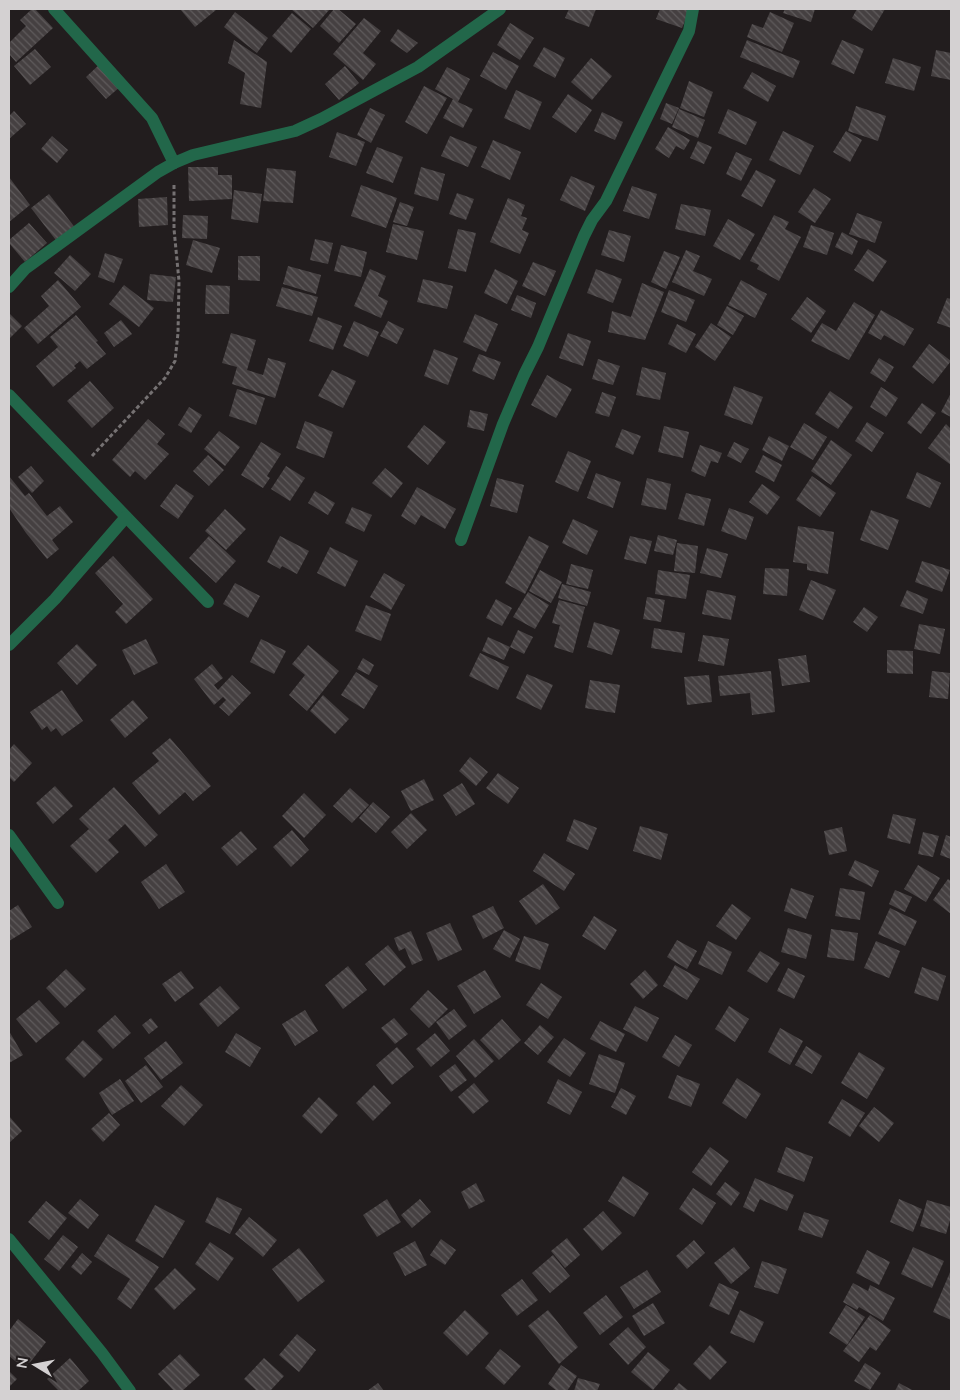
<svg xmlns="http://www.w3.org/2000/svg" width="960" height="1400" font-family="Lato,sans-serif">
<defs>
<pattern id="building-back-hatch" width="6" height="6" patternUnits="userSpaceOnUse" patternTransform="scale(1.25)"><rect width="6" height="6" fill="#454041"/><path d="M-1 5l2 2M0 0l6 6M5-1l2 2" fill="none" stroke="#5f5b5c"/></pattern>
</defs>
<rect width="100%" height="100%" fill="#221d1e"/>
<g fill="url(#building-back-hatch)">
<path d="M32 9H35L53 28 16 62 9 54V43L26 26 20 20Z"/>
<path d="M180 9H214L216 10 195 27Z"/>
<path d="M291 9H330L313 28Z"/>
<path d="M334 9H338L356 24 339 43 320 26Z"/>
<path d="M569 9H596L589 27 565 18Z"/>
<path d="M660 9H690L682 28 656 19Z"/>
<path d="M785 9H815L811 22 783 13Z"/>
<path d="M857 9H885L872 31 852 18Z"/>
<path d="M235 12 268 38 257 53 224 27Z"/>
<path d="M770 12 794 23 782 52 747 37 752 24 763 28Z"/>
<path d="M292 13 311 29 291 53 272 36Z"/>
<path d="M364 18 381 31 363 53 376 64 363 80 333 54Z"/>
<path d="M510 23 534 38 520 60 497 45Z"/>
<path d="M398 29 418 43 407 53 390 41Z"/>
<path d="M234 40 267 62 261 108 240 104 245 73 228 63Z"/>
<path d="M747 40 800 61 793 78 740 57Z"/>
<path d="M842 40 864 49 854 74 831 64Z"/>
<path d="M544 47 565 58 555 78 533 66Z"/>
<path d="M35 49 51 67 30 85 14 66Z"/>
<path d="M936 50 951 53V80L931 76Z"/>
<path d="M493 52 519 66 506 90 480 76Z"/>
<path d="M591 58 612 76 592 100 571 82Z"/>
<path d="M893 58 921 67 914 91 885 83Z"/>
<path d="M101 63 121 86 106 99 86 77Z"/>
<path d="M345 66 359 83 339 100 325 84Z"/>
<path d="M447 67 470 79 458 102 473 109 463 128 443 118 453 99 435 89Z"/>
<path d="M752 72 776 86 768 102 743 88Z"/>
<path d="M689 81 713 92 704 117 680 108Z"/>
<path d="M424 86 447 98 427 134 405 122Z"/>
<path d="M516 90 542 102 530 130 504 118Z"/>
<path d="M568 94 592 110 576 133 552 117Z"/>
<path d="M666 103 679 108 672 124 660 119Z"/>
<path d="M856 106 886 116 878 141 848 131Z"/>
<path d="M370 108 385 115 371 143 357 135Z"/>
<path d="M679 109 705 120 698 138 672 127Z"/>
<path d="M728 109 757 122 746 145 718 133Z"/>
<path d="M14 111 26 124 9 139V116Z"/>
<path d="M602 112 623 122 615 140 594 131Z"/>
<path d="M668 127 690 140 684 150 676 146 669 158 655 149Z"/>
<path d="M783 131 814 146 800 175 769 160Z"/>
<path d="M846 131 862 140 850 162 833 152Z"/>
<path d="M337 132 365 142 356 166 329 157Z"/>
<path d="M52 136 68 150 57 163 41 149Z"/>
<path d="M450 136 477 147 468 167 441 156Z"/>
<path d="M493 140 521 152 510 180 481 167Z"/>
<path d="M698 141 712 147 704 164 690 158Z"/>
<path d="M377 147 403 157 393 183 366 173Z"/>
<path d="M736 152 752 159 741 181 726 174Z"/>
<path d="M188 167H218V175H232V199L189 201Z"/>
<path d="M421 167 445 174 438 201 414 194Z"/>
<path d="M267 168 296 171 293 203 263 201Z"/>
<path d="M756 170 776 180 762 207 741 196Z"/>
<path d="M571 176 595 186 585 211 560 200Z"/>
<path d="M9 177 30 205 9 222Z"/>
<path d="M361 185 397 198 386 228 351 216Z"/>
<path d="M632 186 657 194 649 219 623 211Z"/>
<path d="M814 188 831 199 815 223 798 212Z"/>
<path d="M234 190 262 194 258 223 231 219Z"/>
<path d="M457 193 474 199 466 220 449 214Z"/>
<path d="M49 194 80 234 62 248 31 208Z"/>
<path d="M167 197 168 225 139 227 138 199Z"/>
<path d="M508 198 525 205 521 216 527 218 522 230 529 233 520 254 490 242Z"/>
<path d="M400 202 414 207 407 226 393 222Z"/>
<path d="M681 204 711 210 705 236 675 229Z"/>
<path d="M857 213 882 222 875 243 849 234Z"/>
<path d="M183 215 208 216 207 239 182 238Z"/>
<path d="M774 215 789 222 785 229 801 237 779 281 757 269 759 265 750 261Z"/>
<path d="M728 219 755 234 740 260 713 246Z"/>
<path d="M29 223 47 243 25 262 9 243V240Z"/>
<path d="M393 224 424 231 417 260 386 252Z"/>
<path d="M811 225 834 233 827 255 803 247Z"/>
<path d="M458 229 476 233 466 272 448 268Z"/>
<path d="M609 230 631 236 624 262 601 255Z"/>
<path d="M842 232 858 241 852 255 835 247Z"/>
<path d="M315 239 333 243 328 264 310 260Z"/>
<path d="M193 240 220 248 212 273 186 265Z"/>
<path d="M341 245 367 252 361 277 334 271Z"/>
<path d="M868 249 887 261 873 282 854 270Z"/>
<path d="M686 250 700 256 693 271 712 279 704 296 672 282Z"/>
<path d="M664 251 680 257 666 289 651 282Z"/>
<path d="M105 253 123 259 114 283 98 277Z"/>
<path d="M70 255 91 274 75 291 54 273Z"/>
<path d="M238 256H260V281L238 280Z"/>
<path d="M533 262 556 271 545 296 522 286Z"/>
<path d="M288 266 321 275 316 294 283 284Z"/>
<path d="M370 269 386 276 378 296 388 301 381 318 354 306Z"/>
<path d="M495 269 518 281 507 304 484 293Z"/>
<path d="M596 269 622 279 613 303 587 293Z"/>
<path d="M150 274 176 277 173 302 147 300Z"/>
<path d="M423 279 453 286 447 309 417 302Z"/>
<path d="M58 280 81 307 38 344 24 328 49 306 41 296Z"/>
<path d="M741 280 767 294 755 318 728 305Z"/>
<path d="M642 283 664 292 645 340 608 332 612 311 631 317Z"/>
<path d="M124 285 154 308 139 327 109 304Z"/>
<path d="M206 285 230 286 229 314H205Z"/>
<path d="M282 287 318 297 312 316 276 306Z"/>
<path d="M669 290 695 300 686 322 661 312Z"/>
<path d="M517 295 536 303 531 318 511 310Z"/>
<path d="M807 297 826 311 811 333 791 319Z"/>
<path d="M947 298 951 299V328L937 323Z"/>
<path d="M854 302 875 315 849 360 811 341 822 323 836 331Z"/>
<path d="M727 306 744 316 733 335 717 325Z"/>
<path d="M881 310 914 329 904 346 884 335 881 340 868 333Z"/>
<path d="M9 313 22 326 9 339Z"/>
<path d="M475 314 498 324 486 352 463 342Z"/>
<path d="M76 315 98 341 96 342 106 354 87 369 80 361 74 366 76 368 53 387 36 366 58 347 50 337Z"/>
<path d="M318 317 342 326 333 350 309 341Z"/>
<path d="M121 320 132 334 114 347 104 333Z"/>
<path d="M354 321 379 332 368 357 343 346Z"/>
<path d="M388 321 404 329 397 344 380 336Z"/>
<path d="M711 323 731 337 715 361 695 347Z"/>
<path d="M677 324 696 334 686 353 668 344Z"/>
<path d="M231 333 256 340 247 370 263 375 268 358 286 363 275 398 232 384 237 367 222 363Z"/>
<path d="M568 333 591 341 583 366 559 358Z"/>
<path d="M929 344 951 361 933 384 912 367Z"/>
<path d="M434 349 458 358 448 385 424 376Z"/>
<path d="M479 354 501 362 494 380 472 371Z"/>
<path d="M879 358 894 367 885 382 870 373Z"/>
<path d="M598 359 620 366 613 385 592 379Z"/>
<path d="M642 367 666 373 660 400 636 395Z"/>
<path d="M332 370 356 381 343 408 318 396Z"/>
<path d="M547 375 572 389 556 418 531 405Z"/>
<path d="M90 381 114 408 92 428 67 401Z"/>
<path d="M734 386 763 397 752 425 724 415Z"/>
<path d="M881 387 898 398 886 417 870 407Z"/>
<path d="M237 389 265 398 256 425 229 416Z"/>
<path d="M830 391 853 407 838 429 815 414Z"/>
<path d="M602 392 616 397 609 417 595 413Z"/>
<path d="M951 393V417L941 412Z"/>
<path d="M922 403 936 413 921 434 907 423Z"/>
<path d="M189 407 202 415 191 433 178 425Z"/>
<path d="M470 410 488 414 484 431 467 427Z"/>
<path d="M148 419 165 434 157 444 169 454 145 480 135 471 130 477 112 460Z"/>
<path d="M305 421 333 432 324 458 296 448Z"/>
<path d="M867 422 884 433 872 452 855 441Z"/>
<path d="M804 423 827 437 813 460 790 447Z"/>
<path d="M946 424 951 429V465L928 448Z"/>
<path d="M424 425 446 442 428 465 407 447Z"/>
<path d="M664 426 689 432 683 458 658 452Z"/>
<path d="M622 429 641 436 633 455 615 447Z"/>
<path d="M219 431 240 447 225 466 204 449Z"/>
<path d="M769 436 789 446 782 461 762 450Z"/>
<path d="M831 440 852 455 831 485 811 471Z"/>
<path d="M261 442 281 454 267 476 270 478 263 488 241 475Z"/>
<path d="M734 442 749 449 741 463 727 456Z"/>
<path d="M700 445 722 453 718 463 711 461 705 477 691 471Z"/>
<path d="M568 451 591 461 578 492 555 482Z"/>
<path d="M208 455 224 470 209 486 193 471Z"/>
<path d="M763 455 782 465 774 482 755 472Z"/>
<path d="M31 466 44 481 32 493 18 477Z"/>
<path d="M286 466 305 478 290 501 271 489Z"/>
<path d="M385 468 403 483 391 498 372 483Z"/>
<path d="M917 472 941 483 930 508 906 498Z"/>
<path d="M596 473 621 482 613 508 587 498Z"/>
<path d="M9 476 25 496 29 493 47 516 60 506 73 522 52 540 59 549 47 559 26 533 9 508Z"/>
<path d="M812 476 836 493 820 517 796 500Z"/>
<path d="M497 478 524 485 517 513 490 506Z"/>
<path d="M647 478 671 484 666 510 641 505Z"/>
<path d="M176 484 194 496 178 519 160 506Z"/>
<path d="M762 484 780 497 767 515 749 502Z"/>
<path d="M417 487 456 509 445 529 421 515 415 525 401 516Z"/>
<path d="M315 491 335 503 328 515 308 503Z"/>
<path d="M686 493 711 499 704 526 678 519Z"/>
<path d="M352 507 372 515 364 532 345 523Z"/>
<path d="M729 508 754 517 746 540 721 531Z"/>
<path d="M225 509 246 529 226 550 205 531Z"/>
<path d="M871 510 899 520 888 550 860 540Z"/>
<path d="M573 519 598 531 587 555 562 543Z"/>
<path d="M798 526 834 532 828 574 807 570V564L793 562Z"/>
<path d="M658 535 677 540 673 555 654 551Z"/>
<path d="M209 536 236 561 216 583 189 558Z"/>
<path d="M280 536 309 551 297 574 282 566 280 569 267 562Z"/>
<path d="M529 536 549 546 525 594 505 583Z"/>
<path d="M630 536 652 541 646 564 624 559Z"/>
<path d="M677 543 698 546 695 573 674 571Z"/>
<path d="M330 547 358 561 345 587 317 573Z"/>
<path d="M707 548 728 554 721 578 700 573Z"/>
<path d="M113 556 153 599 126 624 115 612 123 604 95 573Z"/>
<path d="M922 561 950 570 942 592 915 582Z"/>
<path d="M571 564 593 570 588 589 566 584Z"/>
<path d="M765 568 789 569 787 596 763 594Z"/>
<path d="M540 570 562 582 551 603 529 591Z"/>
<path d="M658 570 690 575 686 599 655 594Z"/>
<path d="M384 573 405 585 391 610 370 597Z"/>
<path d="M811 580 836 590 823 620 799 610Z"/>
<path d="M235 583 260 596 248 618 223 604Z"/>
<path d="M562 584 591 592 587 606 558 598Z"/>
<path d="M707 590 736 596 731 620 702 614Z"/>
<path d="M907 590 928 599 923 614 900 606Z"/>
<path d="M528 592 549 605 535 629 513 617Z"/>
<path d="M647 597 665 600 661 622 643 619Z"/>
<path d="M496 599 512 608 502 626 486 618Z"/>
<path d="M559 600 585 607 573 653 554 647 560 625 552 623Z"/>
<path d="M366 605 391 614 381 641 355 631Z"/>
<path d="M864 607 878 617 867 632 853 622Z"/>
<path d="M594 622 620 630 612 655 587 647Z"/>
<path d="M919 624 945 629 940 654 914 649Z"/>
<path d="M654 628 685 633 682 653 651 648Z"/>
<path d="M518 630 533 637 524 654 510 647Z"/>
<path d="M703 635 729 639 724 666 698 661Z"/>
<path d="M488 637 510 647 504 660 482 651Z"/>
<path d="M146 639 158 663 134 675 122 650Z"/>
<path d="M261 639 286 651 274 674 250 662Z"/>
<path d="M77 644 97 665 77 685 57 663Z"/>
<path d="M308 645 339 671 307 711 289 695 305 675 292 664Z"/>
<path d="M887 650 913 651V674L887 673Z"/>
<path d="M480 653 509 667 498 690 469 676Z"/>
<path d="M806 655 810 682 782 686 778 659Z"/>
<path d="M363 658 374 665 369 675 357 669Z"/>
<path d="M212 664 223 678 214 685 218 690 232 675 251 693 229 716 219 707 226 700 223 697 214 705 194 679Z"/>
<path d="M771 671 775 712 752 715 750 693 720 696 718 676Z"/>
<path d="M932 671 950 673 948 699 929 697Z"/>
<path d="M356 672 378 686 364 709 341 695Z"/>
<path d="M527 674 553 685 541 710 516 698Z"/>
<path d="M709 675 712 702 687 705 684 677Z"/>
<path d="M590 680 620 685 615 713 585 708Z"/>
<path d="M62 690 83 721 62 736 56 728 51 732 47 726 42 730 30 712Z"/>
<path d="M323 695 349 719 335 734 310 711Z"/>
<path d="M133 700 148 718 125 738 110 720Z"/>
<path d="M170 738 211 786 193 801 185 792 159 815 132 783 159 761 152 753Z"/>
<path d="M14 744 32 763 14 782 9 777V750Z"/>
<path d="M470 757 488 772 476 786 459 771Z"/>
<path d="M498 773 519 788 508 804 486 788Z"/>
<path d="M424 779 434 800 411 811 401 791Z"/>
<path d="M462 783 475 804 456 816 443 795Z"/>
<path d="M55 786 73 806 53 824 36 803Z"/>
<path d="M114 787 158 835 145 847 125 824 108 840 119 852 96 873 70 846 89 829 79 819Z"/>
<path d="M350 788 369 805 352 823 333 806Z"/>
<path d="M304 793 326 815 304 838 282 816Z"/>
<path d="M373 802 390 817 376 833 359 818Z"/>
<path d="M411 813 427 830 407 849 391 832Z"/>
<path d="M893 814 916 819 910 844 887 838Z"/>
<path d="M574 819 597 828 588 850 566 841Z"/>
<path d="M640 826 668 834 661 860 633 851Z"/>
<path d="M842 827 847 851 829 855 824 831Z"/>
<path d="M292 830 309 850 291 867 273 847Z"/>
<path d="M241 831 257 849 237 866 221 848Z"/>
<path d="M923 832 939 836 933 857 918 854Z"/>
<path d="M946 835 951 837V859L940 855Z"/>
<path d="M544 853 575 874 564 891 533 871Z"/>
<path d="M855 860 879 871 872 887 848 875Z"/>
<path d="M166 864 185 892 159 909 141 882Z"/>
<path d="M918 865 940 878 926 902 904 889Z"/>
<path d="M948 879 951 881V914L933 900Z"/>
<path d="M543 884 560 908 536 925 519 901Z"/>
<path d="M791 888 814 896 806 919 784 911Z"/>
<path d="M840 888 865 892 860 920 835 916Z"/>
<path d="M895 890 912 897 905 912 889 904Z"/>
<path d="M732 904 751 918 736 940 716 926Z"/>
<path d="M18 905 32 927 9 941V911Z"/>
<path d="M493 906 504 928 483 939 472 916Z"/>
<path d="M890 908 917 921 905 946 878 934Z"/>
<path d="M594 916 617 930 605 950 582 936Z"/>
<path d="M450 923 462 950 438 961 426 933Z"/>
<path d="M788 928 812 935 806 959 781 952Z"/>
<path d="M831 929 858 933 854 961 827 957Z"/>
<path d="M504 930 520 939 510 958 493 949Z"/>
<path d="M411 931 423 960 412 965 405 948 399 951 394 938Z"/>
<path d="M524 936 549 944 540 970 515 961Z"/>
<path d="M677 940 697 951 687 969 667 957Z"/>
<path d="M708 941 732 952 722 975 698 964Z"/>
<path d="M876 941 900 951 889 978 864 968Z"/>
<path d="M388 945 406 967 384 986 365 964Z"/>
<path d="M760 951 780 963 767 983 747 971Z"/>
<path d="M675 965 700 979 687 1000 663 986Z"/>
<path d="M348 966 367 990 343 1009 325 985Z"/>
<path d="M922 967 946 976 938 1001 914 993Z"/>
<path d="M788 968 805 976 794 999 777 991Z"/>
<path d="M66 969 86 989 65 1008 46 988Z"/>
<path d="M485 970 501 997 474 1014 457 986Z"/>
<path d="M645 970 658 985 643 999 630 984Z"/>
<path d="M181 971 194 988 175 1002 162 984Z"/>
<path d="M541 983 562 997 548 1019 526 1005Z"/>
<path d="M220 986 240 1008 218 1027 199 1004Z"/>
<path d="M428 990 448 1009 429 1028 410 1009Z"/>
<path d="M39 1000 60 1023 36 1043 16 1019Z"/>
<path d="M635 1006 659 1018 647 1042 623 1029Z"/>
<path d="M729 1006 749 1019 735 1042 715 1029Z"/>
<path d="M454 1009 467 1026 449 1040 436 1022Z"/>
<path d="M305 1010 318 1031 295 1046 282 1024Z"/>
<path d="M115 1015 131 1033 113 1049 97 1031Z"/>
<path d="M151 1018 158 1027 149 1034 142 1025Z"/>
<path d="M394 1018 408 1034 395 1044 381 1028Z"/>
<path d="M502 1019 521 1040 499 1060 480 1040Z"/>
<path d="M600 1021 625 1034 616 1052 590 1039Z"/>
<path d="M540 1025 554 1037 538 1055 524 1043Z"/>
<path d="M780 1028 803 1041 790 1065 768 1052Z"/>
<path d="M9 1031 23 1055 9 1063Z"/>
<path d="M236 1033 261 1048 250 1067 225 1052Z"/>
<path d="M435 1033 450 1051 431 1067 416 1049Z"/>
<path d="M675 1035 692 1045 679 1067 662 1057Z"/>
<path d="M564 1038 586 1053 570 1077 547 1062Z"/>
<path d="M474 1039 494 1061 475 1078 456 1056Z"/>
<path d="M83 1040 103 1059 84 1078 65 1059Z"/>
<path d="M166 1041 183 1063 161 1080 144 1058Z"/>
<path d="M806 1046 822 1056 812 1074 795 1065Z"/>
<path d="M397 1047 414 1067 392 1085 376 1065Z"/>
<path d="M859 1052 885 1068 867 1099 841 1083Z"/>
<path d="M599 1054 625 1063 615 1093 589 1084Z"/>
<path d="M455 1064 467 1080 451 1092 439 1076Z"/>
<path d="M146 1065 163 1087 141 1103 125 1081Z"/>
<path d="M677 1075 700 1084 691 1107 668 1098Z"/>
<path d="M737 1078 761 1094 746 1119 722 1103Z"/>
<path d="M120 1079 134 1101 112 1115 99 1093Z"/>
<path d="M558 1079 582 1092 570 1115 547 1103Z"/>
<path d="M474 1083 489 1101 473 1114 458 1097Z"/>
<path d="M181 1085 203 1105 184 1126 161 1106Z"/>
<path d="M374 1085 391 1103 373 1121 356 1103Z"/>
<path d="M621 1088 636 1096 626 1115 611 1107Z"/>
<path d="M319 1097 338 1115 321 1134 302 1116Z"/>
<path d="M842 1099 865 1113 850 1137 828 1123Z"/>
<path d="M874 1107 894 1123 879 1142 859 1126Z"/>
<path d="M109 1113 120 1125 103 1142 91 1129Z"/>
<path d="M9 1116 22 1131 9 1143Z"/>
<path d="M710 1147 729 1161 711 1186 692 1172Z"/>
<path d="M786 1147 813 1157 804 1182 777 1172Z"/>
<path d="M623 1176 649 1193 634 1217 608 1201Z"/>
<path d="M755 1178 794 1195 787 1211 760 1199 754 1212 743 1207Z"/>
<path d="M725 1182 740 1193 731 1206 716 1194Z"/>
<path d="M476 1183 485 1201 469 1209 461 1192Z"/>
<path d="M693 1188 716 1203 702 1225 679 1209Z"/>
<path d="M217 1197 242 1209 230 1234 205 1222Z"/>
<path d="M80 1199 99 1215 88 1229 68 1213Z"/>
<path d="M387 1199 401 1222 377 1237 363 1215Z"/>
<path d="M420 1199 431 1212 412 1228 401 1215Z"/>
<path d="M899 1199 922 1209 913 1232 890 1222Z"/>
<path d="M927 1200 951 1207V1217L946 1234 920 1226Z"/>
<path d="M46 1201 67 1218 49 1240 28 1222Z"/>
<path d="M155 1205 185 1221 163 1258 135 1241Z"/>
<path d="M603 1211 622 1233 602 1251 583 1229Z"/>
<path d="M804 1212 829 1220 822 1238 798 1230Z"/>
<path d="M249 1217 277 1240 263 1257 235 1234Z"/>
<path d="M108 1234 159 1267 131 1309 117 1299 130 1279 94 1256Z"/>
<path d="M63 1235 78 1247 59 1271 44 1259Z"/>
<path d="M567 1238 580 1255 565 1268 551 1251Z"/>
<path d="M441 1239 456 1250 445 1265 430 1255Z"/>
<path d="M694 1240 705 1253 687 1269 676 1256Z"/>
<path d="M415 1241 427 1265 405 1276 393 1253Z"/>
<path d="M210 1242 234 1258 218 1281 195 1264Z"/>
<path d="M734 1247 750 1268 731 1284 714 1263Z"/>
<path d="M913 1247 944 1261 932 1288 901 1274Z"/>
<path d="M299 1248 325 1281 298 1302 272 1269Z"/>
<path d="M867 1250 890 1262 879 1285 856 1273Z"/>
<path d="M82 1253 92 1262 81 1275 71 1267Z"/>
<path d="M553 1255 570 1276 550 1293 532 1273Z"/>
<path d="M762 1261 787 1269 778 1294 754 1287Z"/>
<path d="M175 1268 196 1289 174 1310 154 1289Z"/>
<path d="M647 1270 661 1292 634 1309 620 1287Z"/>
<path d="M951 1270V1320L933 1312Z"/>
<path d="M522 1279 538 1300 517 1316 501 1295Z"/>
<path d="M719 1283 739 1292 729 1315 709 1306Z"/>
<path d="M853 1283 868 1291 870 1285 895 1298 883 1321 859 1307 857 1310 843 1302Z"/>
<path d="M606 1295 623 1317 600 1335 583 1313Z"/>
<path d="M653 1303 665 1323 644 1336 632 1316Z"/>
<path d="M846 1305 865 1317 847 1345 829 1333Z"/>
<path d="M465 1310 489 1333 467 1356 443 1333Z"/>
<path d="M548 1310 578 1347 559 1364 528 1326Z"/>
<path d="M740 1310 764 1322 754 1343 730 1333Z"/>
<path d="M870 1315 891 1330 876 1351 870 1347 859 1362 843 1351Z"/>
<path d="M18 1319 46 1342 25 1369 9 1356V1331Z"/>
<path d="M628 1327 646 1347 628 1365 609 1344Z"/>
<path d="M297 1334 316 1350 299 1372 279 1355Z"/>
<path d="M710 1345 727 1362 710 1380 693 1364Z"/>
<path d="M500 1349 521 1366 504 1385 485 1368Z"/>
<path d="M648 1352 670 1370 653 1390 631 1372Z"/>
<path d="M180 1354 200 1375 182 1391H174L158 1374Z"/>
<path d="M70 1358 89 1381 78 1391H59L47 1379Z"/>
<path d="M264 1358 284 1376 270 1391H257L244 1379Z"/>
<path d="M865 1363 881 1373 870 1390 854 1381Z"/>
<path d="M561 1365 577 1376 567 1391H557L548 1384Z"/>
<path d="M9 1371 17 1379 9 1387Z"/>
<path d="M578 1378 600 1384 597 1391H574Z"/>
<path d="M378 1383 384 1391H367Z"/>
<path d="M679 1383 689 1391H672Z"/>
<path d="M899 1383 914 1391H895Z"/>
</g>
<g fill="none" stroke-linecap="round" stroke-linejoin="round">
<path stroke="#757172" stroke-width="3" stroke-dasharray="4 2.5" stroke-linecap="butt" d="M92 456 165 378 175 361 178 333 179 281 174 229V184"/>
<g stroke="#22674a" stroke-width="12">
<path d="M54 9 152 118 174 163"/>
<path d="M9 287 25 269 158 172 174 163 193 155 295 131 321 119 418 67 500 9"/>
<path d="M9 395 208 602"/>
<path d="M461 540 503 424 524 375 538 347 584 236 592 220 606 201 689 31 693 9"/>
<path d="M9 645 55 599 126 517"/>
<path d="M9 835 58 903"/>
<path d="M9 1239 102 1353 130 1391"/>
</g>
</g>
<rect width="960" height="1400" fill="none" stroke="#d4d1d2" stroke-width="20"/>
<g transform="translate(35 1365) rotate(280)" stroke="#221d1e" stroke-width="4" paint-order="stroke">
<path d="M0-4L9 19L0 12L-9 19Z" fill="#d4d1d2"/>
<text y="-8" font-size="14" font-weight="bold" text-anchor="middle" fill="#d4d1d2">N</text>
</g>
</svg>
